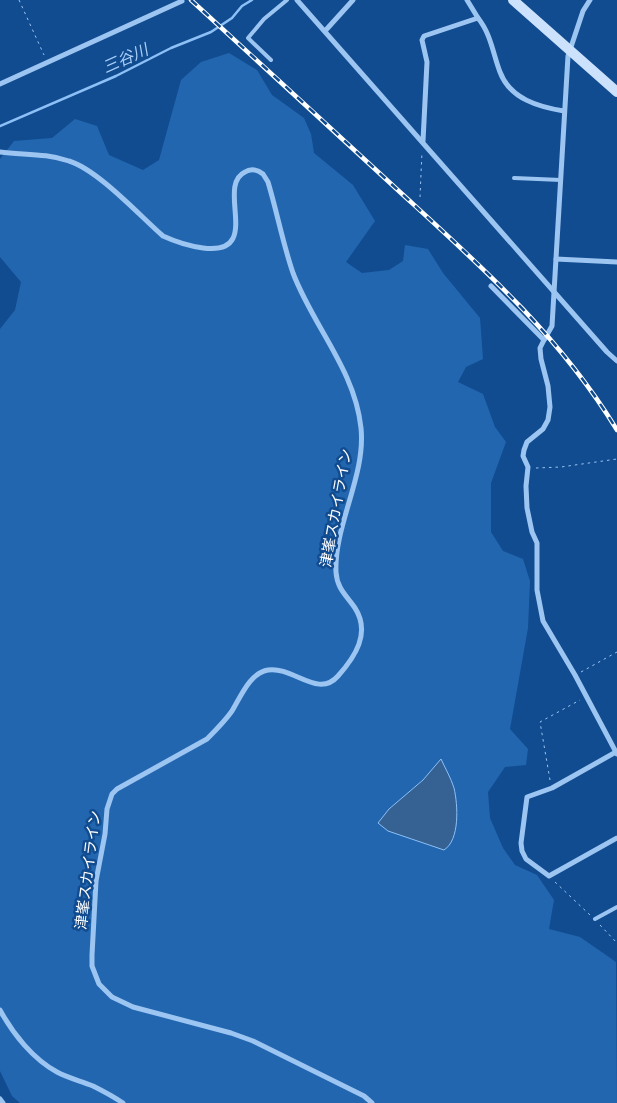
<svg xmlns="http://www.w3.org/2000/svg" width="617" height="1103" font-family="'Open Sans','Noto Sans JP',sans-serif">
<rect width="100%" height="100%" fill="#114c90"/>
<path fill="#2366b0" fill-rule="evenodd" d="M229 53 257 70 272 95 304 118 311 134 314 153 353 185 375 221 346 262 362 273 389 270 403 261 405 245 428 249 443 273 480 318 483 359 466 367 458 382 483 394 495 427 506 442 491 483V532L503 551 523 559 530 581 528 628 510 729 528 749 526 765 505 767 488 792 490 818 503 848 515 865 537 875 554 900 549 929 580 937 616 962 617 1103H20L12 1096 0 1071V329L15 310 21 282 0 257V159L14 141 52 138 75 119 97 126 109 155 143 170 159 160 181 80 201 62ZM442 759 388 831 389 809 423 780Z"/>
<path fill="#366193" stroke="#8dc0f6" d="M441 759C445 768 451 778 454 788 458 805 460 840 444 850L388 831 378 823 389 809 423 780Z"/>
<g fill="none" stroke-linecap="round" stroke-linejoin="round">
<path stroke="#8dc0f6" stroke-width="2.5" d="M0 126 116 76 171 48 211 32 232 18 242 6 252 0"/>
<g stroke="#9cc5f2" stroke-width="1" stroke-dasharray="2.5 4" stroke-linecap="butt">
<path d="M19 0 44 55"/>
<path d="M420 197 422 152"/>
<path d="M536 468 561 467 617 459"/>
<path d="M581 672 617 652"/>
<path d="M550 780 540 722 580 700"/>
<path d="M555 882 590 915"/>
<path d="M600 925 617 943"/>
</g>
<g stroke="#9cc5f2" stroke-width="4">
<path d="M271 60 248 38 264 19 287 0"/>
<path d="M514 178 561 180"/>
<path d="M595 919 617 907"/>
</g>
<g stroke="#9cc5f2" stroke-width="5">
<path d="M297 0 607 352 617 361"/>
<path d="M590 0 583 11 568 56 552 326 544 340 540 348 541 359 548 386 550 407 548 420 543 429 527 442 524 450 523 456 528 467 526 486 527 508 532 532 537 543V590L543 621 575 675 617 754"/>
<path d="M478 18C491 34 493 54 500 72 510 99 539 107 564 111"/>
<path d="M325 31 353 0"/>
<path d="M0 84 182 1"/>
<path d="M423 141 427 62 422 40 424 36 478 18 467 0"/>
<path d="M0 152C23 155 46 153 69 161 98 170 139 215 163 236 176 242 189 246 203 248 264 256 215 186 245 172 251 168 258 170 263 174L268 182C277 212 283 244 293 273 313 326 355 370 361 428 366 476 334 525 336 572 337 589 347 596 355 608 371 633 355 657 338 676 318 699 293 666 268 670 250 673 241 696 232 711 225 721 216 730 207 739L117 789 112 794 107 809 105 834 96 881 92 955V966L99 984 112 997 133 1007 231 1033 253 1041 364 1096 372 1103"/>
<path d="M556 259 617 262"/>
<path d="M491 286 544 340"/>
<path d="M616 752 552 788 527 797 521 843 522 851 526 859 549 876 617 838"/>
<path d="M0 1010C13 1034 33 1059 57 1072 68 1078 81 1081 93 1086 103 1091 114 1097 123 1103"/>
<path d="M0 1099 3 1103"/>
</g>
<path stroke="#cbe1fc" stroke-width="10" d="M513 0 617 92"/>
<g stroke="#fff" stroke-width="4.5">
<path id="rail" d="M191 0C261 64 331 128 401 193 482 267 559 335 617 430"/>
</g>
<use href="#rail" stroke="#114c90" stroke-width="2.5" stroke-dasharray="8" stroke-linecap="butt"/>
</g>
<g text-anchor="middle" stroke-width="5" stroke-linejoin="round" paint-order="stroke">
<g font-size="15" fill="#fff" stroke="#114c90">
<text transform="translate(336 508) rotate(-80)" y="5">津峯スカイライン</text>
<text transform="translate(88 870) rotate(-83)" y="5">津峯スカイライン</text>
</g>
<g font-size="16" font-style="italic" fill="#a8cff9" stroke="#114c90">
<text transform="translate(125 58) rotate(-24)" y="6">三谷川</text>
</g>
</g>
</svg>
